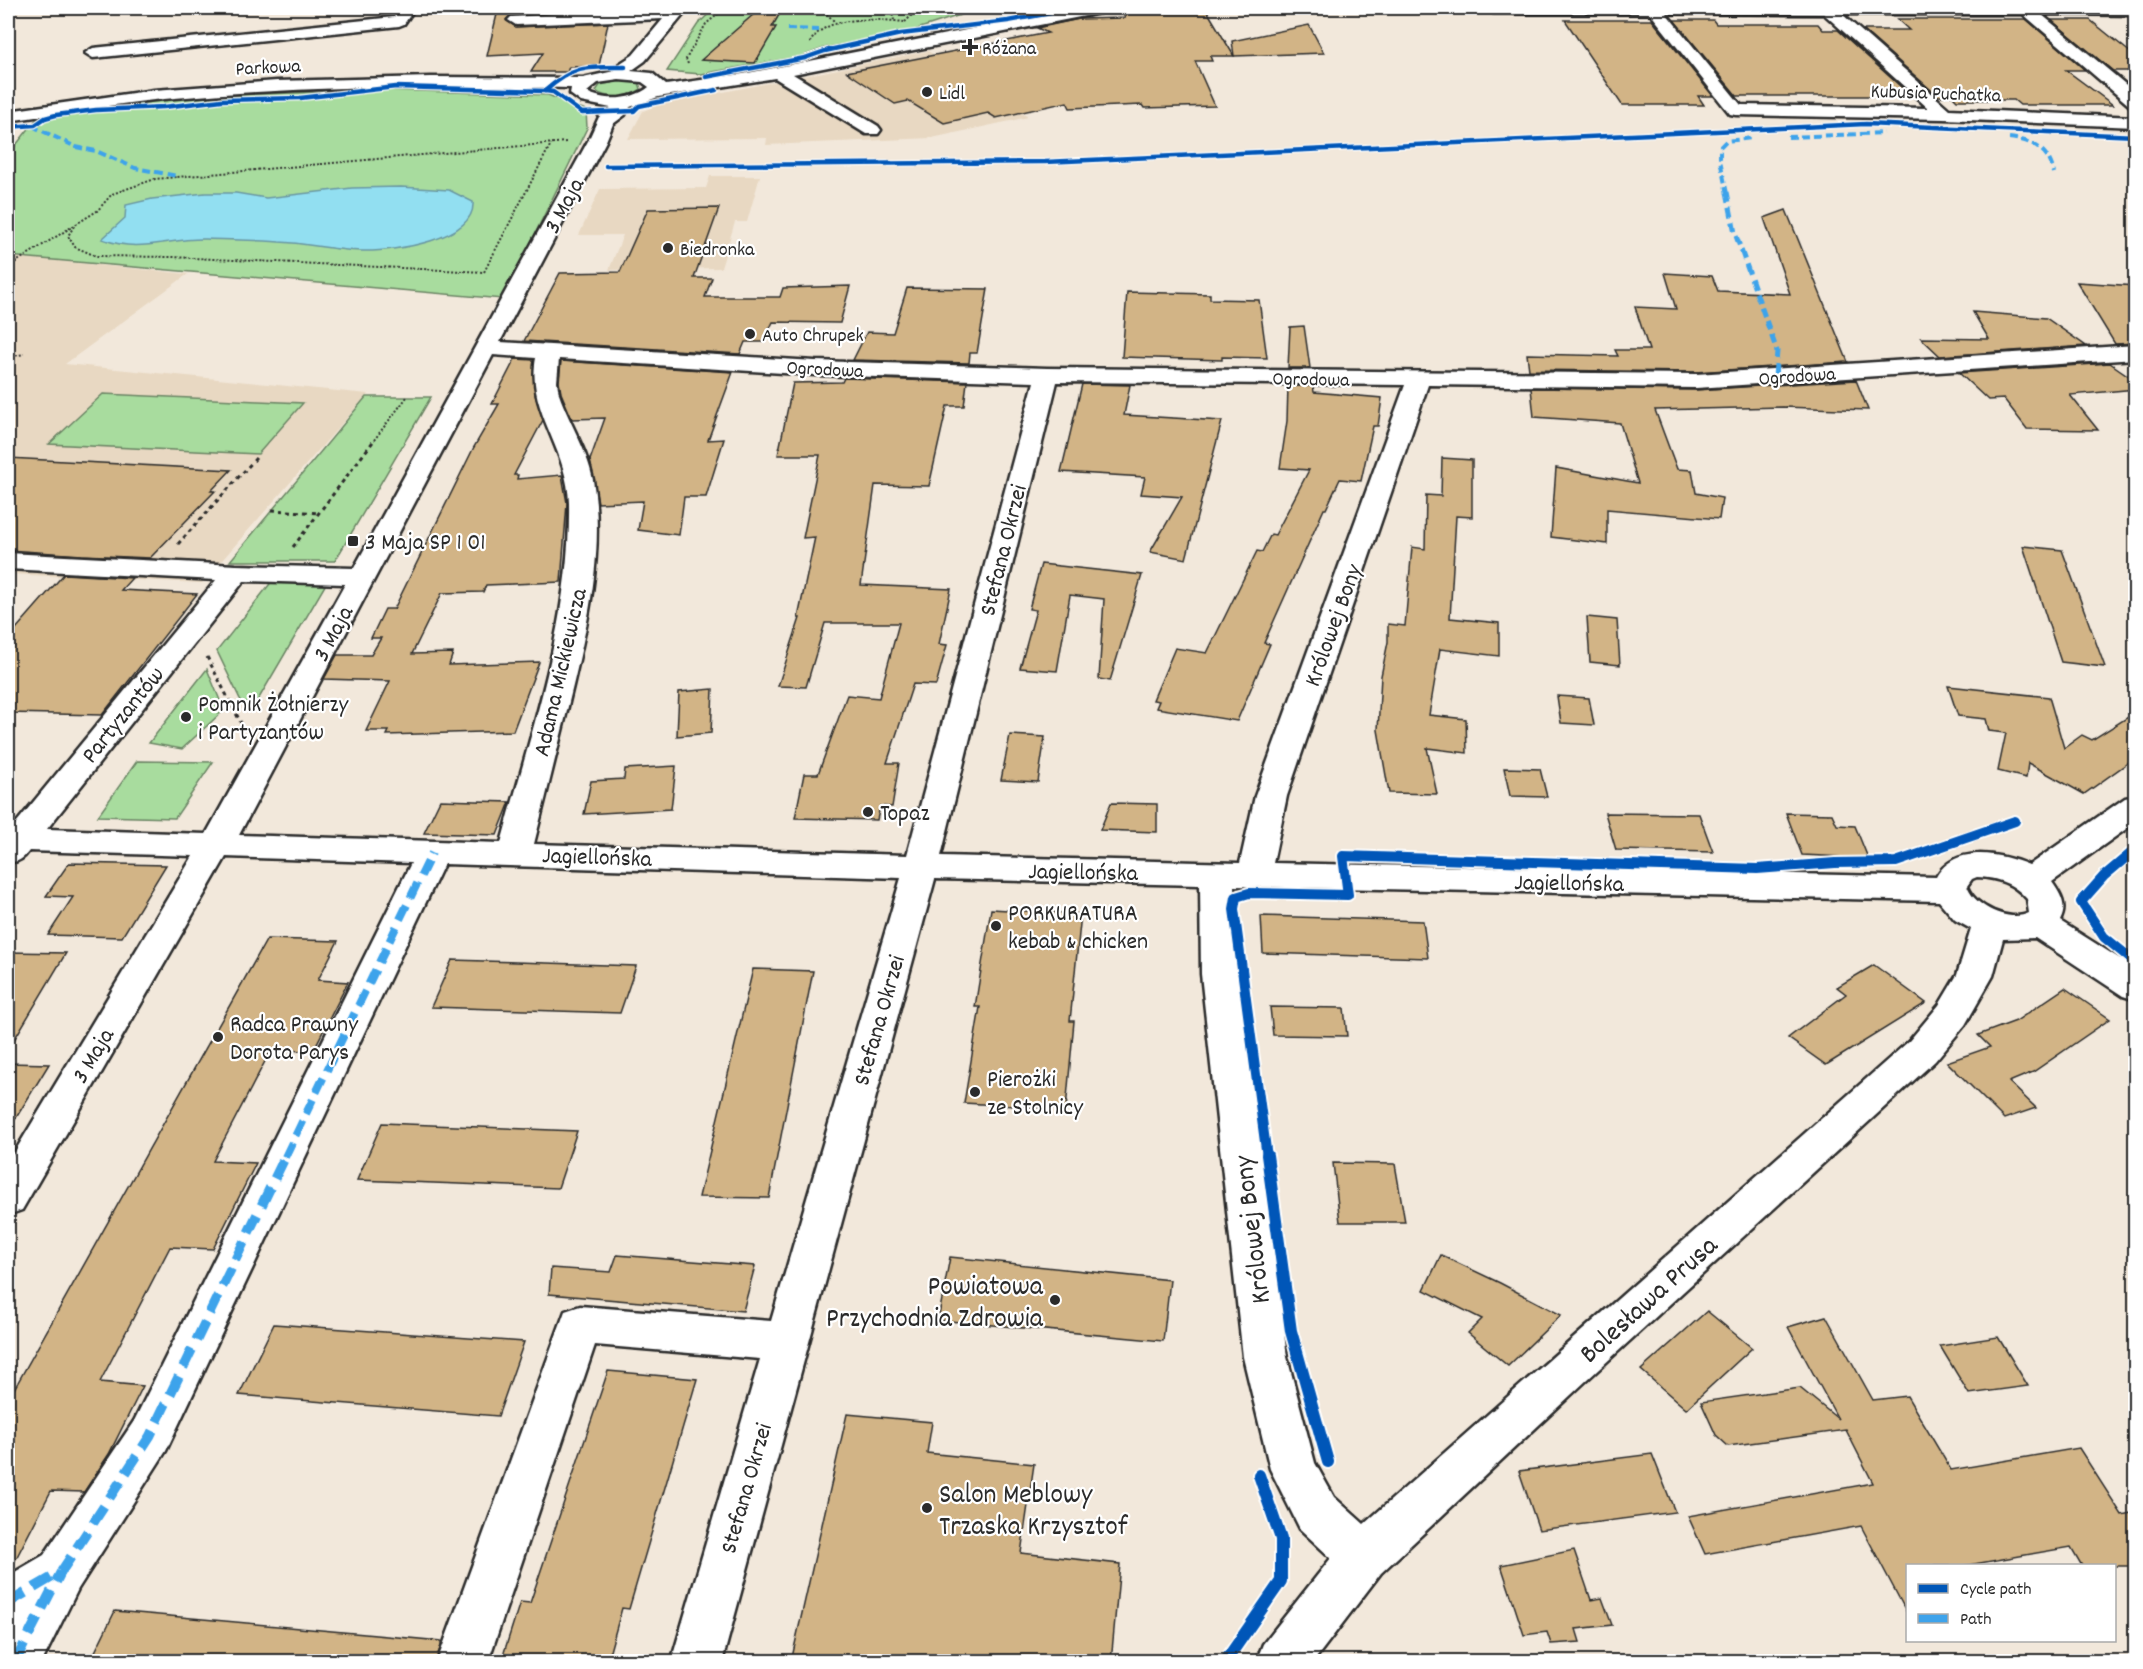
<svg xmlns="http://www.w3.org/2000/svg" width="2143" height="1669" font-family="Dekko,sans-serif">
<rect width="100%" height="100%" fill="#f2e8db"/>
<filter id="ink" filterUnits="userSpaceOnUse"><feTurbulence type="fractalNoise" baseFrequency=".0167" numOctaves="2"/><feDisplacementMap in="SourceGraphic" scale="12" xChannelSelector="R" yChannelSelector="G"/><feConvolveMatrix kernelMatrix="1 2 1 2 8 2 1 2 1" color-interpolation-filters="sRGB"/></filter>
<g filter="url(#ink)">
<g fill="#e8d8c2">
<path d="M928 51 1028 117 932 138 766 145 767 138 628 139 643 111 659 105Z"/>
<path d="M710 176H760L747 222H735L721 268 609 270 623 235H579L600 189 706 188Z"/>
<path d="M8 256 188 274 65 364 368 394 202 583 8 574Z"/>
</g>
<g fill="#a8dc9e" stroke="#6a8464" stroke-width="1.5">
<path d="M715 8H982L914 30 824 48 802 56 701 74 667 71 698 24Z"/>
<path d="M620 81 639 83 641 89C630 97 607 100 596 91L600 85Z"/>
<path d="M383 90 548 95 586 110 587 128 503 299 8 256V155L39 116 174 97Z"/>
<path d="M103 394 303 403 258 454 49 444Z"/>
<path d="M366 397H431L335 561H230Z"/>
<path d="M273 580 327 582 255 705 241 701 217 651Z"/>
<path d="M207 669 224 710 182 749 149 743Z"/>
<path d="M137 761 213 762 175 818 98 816Z"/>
</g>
<path fill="#92dff1" stroke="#6997a2" stroke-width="1.5" d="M401 187 449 190 473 202C476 240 394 251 366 251 337 251 308 243 279 242 255 240 230 240 206 239 165 238 142 254 102 239L125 218 126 205 152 199 205 193H236L266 198 352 188Z"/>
<g fill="#d2b486" stroke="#2b2b2b" stroke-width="1.5">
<path d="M511 8H554V10L611 8 511 15 506 20 516 27 608 23 599 66 569 67 567 72H531L543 53 487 56 498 10 511 9Z"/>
<path d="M761 8H783L772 27H776L755 63 701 60Z"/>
<path d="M1206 9 1234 56H1210L1212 61H1195L1215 106 1144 108 1142 105 1070 108 1067 102 996 118 988 113 944 123 908 101 895 104 847 72 1048 33 1037 28 1079 19 1125 18 1122 12Z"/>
<path d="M1897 19H2026L2085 70H2066L2113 105H2020L2014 100H1957L1953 96H1938L1863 30H1909Z"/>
<path d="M1565 20H1652L1713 96H1698L1704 105H1622Z"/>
<path d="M1674 20H1713L1716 24H1818L1823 30H1838L1911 96H1737Z"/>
<path d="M2051 20H2090L2136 57V71H2113Z"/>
<path d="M1309 25 1324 53 1234 56 1232 41Z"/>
<path d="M719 208 694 278H712L705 297H780L783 288 850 286 840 323 773 322 763 342H745L740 354 524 341 560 273 620 272 648 209Z"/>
<path d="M1786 210 1848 362 1696 372 1529 370 1527 354 1618 356 1615 350H1649L1635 307 1676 309 1665 273 1712 276 1718 291 1790 294 1764 218Z"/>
<path d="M2077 282 2136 286V343L2115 344Z"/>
<path d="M907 288 988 289 977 353H970L969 363 853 360 867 332 893 333Z"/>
<path d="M1127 292 1210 294V299L1259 300 1267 358 1222 357V360L1122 357Z"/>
<path d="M1973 312 2046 318 2086 346 1940 356 1921 338 1989 339Z"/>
<path d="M1304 326 1310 368H1288L1290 327Z"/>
<path d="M515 359 534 360 535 395 543 420 514 475H518L517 479 562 475 567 503 561 582 486 585 483 592 442 593 412 654 453 653 449 665 539 662 513 731 387 735 389 731H366L390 681 324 679 337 655H371L381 638H371L385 609H394L474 447 499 404H492Z"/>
<path d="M561 361 733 372 708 440 724 439 706 497H684L679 535 638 530 643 501 598 503 590 460 605 418 572 419 561 393 559 382Z"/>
<path d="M2110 363 2136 381V389L2070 395 2098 430 2027 429 2004 399 1988 400 1959 373Z"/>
<path d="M844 378 967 382 964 406H947L929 486 875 485 861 585 951 589 939 644 947 645 936 685 913 684 887 763H899L892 807 880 806 877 820 795 818 804 774H818L847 695 879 698 899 623H825L806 687 778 686 800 618H798L815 537 803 538 820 455H778L793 383 842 382Z"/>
<path d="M1856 380 1868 410 1783 407 1655 410 1677 469 1692 470 1696 493 1722 498 1719 519 1607 509V544L1551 537 1556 468 1638 483 1620 423 1534 417 1531 388 1696 390Z"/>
<path d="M1082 384 1130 385 1124 415 1222 421 1186 559 1150 552 1182 497 1141 494 1145 477 1061 472Z"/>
<path d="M1288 386H1313L1314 392 1382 398 1378 426H1373L1361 481 1340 479 1326 509H1324L1264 643 1270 644 1237 721 1156 708 1159 701 1153 700 1175 648 1207 653 1257 551 1262 552 1271 534 1275 535 1309 470 1280 468 1287 421Z"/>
<path d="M8 458 231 470 211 491H215L150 558 82 555 8 550Z"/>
<path d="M1442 458 1472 460V517L1456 516 1450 618 1499 623V656L1440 649 1429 715 1466 719 1467 753 1427 748 1437 794 1389 793 1378 730 1381 676 1388 642V624L1405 626 1412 547 1425 549 1426 495 1441 496Z"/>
<path d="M2023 546 2062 550 2105 667 2061 662Z"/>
<path d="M1041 564 1142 575 1110 681 1099 679 1104 599 1070 595 1057 671 1020 668 1036 610 1029 609Z"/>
<path d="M64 574 132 578 121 590 197 594 102 715 8 713V638Z"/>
<path d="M1587 617 1617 620 1620 665 1590 662Z"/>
<path d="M1948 686 2049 697 2064 748 2082 735 2092 740 2136 712V757L2084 794 2028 763 2026 778 1998 771 2006 733 1989 731 1986 719 1958 716Z"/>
<path d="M713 689 711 733 677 736 679 692Z"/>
<path d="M1557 696 1589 698 1594 725 1561 723Z"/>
<path d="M1010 735 1045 737 1038 782 1001 780Z"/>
<path d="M676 766 671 809 584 814 591 781 624 779 625 769Z"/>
<path d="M1504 768 1540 769 1547 797 1510 796Z"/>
<path d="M440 800 510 802 497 835 424 833Z"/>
<path d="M1111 803 1157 804V832L1100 830Z"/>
<path d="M1605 813 1699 814 1713 852 1616 850Z"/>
<path d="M1786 813 1832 814 1837 825 1855 826 1868 858 1802 855Z"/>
<path d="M69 863 166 865 122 937 48 935 73 897 46 896Z"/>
<path d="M991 909 1081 914 1070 1021H1074L1066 1109 964 1103 980 1007H975Z"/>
<path d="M1261 916 1423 921 1428 958 1263 953Z"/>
<path d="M267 939 338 941 318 980 348 982 313 1051 271 1050 213 1161 256 1163 213 1249 170 1247 100 1382 143 1386 109 1454 84 1492 51 1491 8 1574V1400Z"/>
<path d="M8 952 66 953 8 1050Z"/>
<path d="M452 960 636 966 620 1013 431 1007Z"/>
<path d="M1874 965 1926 1003 1826 1065 1788 1038 1846 994 1837 987Z"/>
<path d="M753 969 813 971 769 1198 699 1197Z"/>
<path d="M2065 988 2110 1019 2033 1072 2009 1082 2036 1108 2004 1119 1947 1062 1990 1047 1978 1035 2016 1021Z"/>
<path d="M1270 1007 1344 1008 1347 1036 1273 1035Z"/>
<path d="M8 1063 49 1064 8 1131Z"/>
<path d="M382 1123 577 1131 558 1188 357 1180Z"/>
<path d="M1333 1163 1395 1164 1405 1222H1340Z"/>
<path d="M617 1255 755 1266 743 1311 549 1294 551 1268 611 1272Z"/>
<path d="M1441 1255 1500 1283 1561 1315 1508 1366 1468 1333 1482 1319 1424 1290Z"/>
<path d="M950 1257 1170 1280 1163 1341 938 1320Z"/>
<path d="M1707 1311 1752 1348 1686 1409 1641 1370Z"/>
<path d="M1826 1316 1873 1400 1907 1396 1951 1470 2079 1448 2122 1515 2136 1512V1566H2082L2071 1547 1963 1566H1908V1615L1861 1526 1705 1554 1688 1516 1873 1483 1846 1430 1728 1446 1716 1435 1701 1402 1800 1388 1838 1419 1788 1327Z"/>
<path d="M274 1324 524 1342 498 1416 239 1395Z"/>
<path d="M1998 1337 2028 1386 1969 1394 1940 1346Z"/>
<path d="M608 1371 697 1379 629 1609 622 1608 607 1662H501L520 1602 530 1603Z"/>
<path d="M847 1414 932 1422 927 1453 1034 1464 1021 1553 1120 1564 1111 1662H791Z"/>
<path d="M1652 1454 1675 1512 1539 1530 1519 1471Z"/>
<path d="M1574 1550 1591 1600 1602 1598 1612 1625 1576 1629 1580 1642 1551 1644 1547 1632 1524 1635 1501 1565Z"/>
<path d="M115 1611 441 1641V1646L435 1662H90Z"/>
</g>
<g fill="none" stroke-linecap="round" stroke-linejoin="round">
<g stroke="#2b2b2b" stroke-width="5">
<g id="minor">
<path d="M400 8H415L404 24 399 26 93 58 85 53 93 48 394 17Z"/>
<path d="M673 8H689L645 61 631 71 652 73 666 85 743 74 1079 8H1108L1100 13 793 74 878 126 881 130 878 134H866L775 78 658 97 630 107 625 115 613 124 606 141 500 342 815 361 1047 368 1696 374 2136 345V359L1696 388 1428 385 1287 796 1273 863 1936 877C1955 844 1999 853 2029 865L2125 798 2136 796V822L2052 882C2061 895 2068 906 2060 921L2136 969V1000L2123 996 2035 938 2003 939 1993 976 1965 1025 1935 1061 1587 1380 1381 1573 1313 1662H1256L1263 1644 1331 1558 1300 1529 1270 1469 1243 1357 1201 974 1200 885 935 879 722 1662H671L760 1359 595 1345 488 1662H437L565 1311 580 1306 771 1321 901 878 444 864 166 1451 78 1589 42 1662H8V1576L44 1555 134 1421 411 863 226 857 22 1210 8 1215V1163L193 856 29 851C24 858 17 864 8 861V828H12L216 580 8 569V553L236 565 354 568 588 141 599 117 611 108 581 102 570 94 571 88C439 85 307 86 175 98 119 103 64 113 8 121V111L154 90 277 81 431 77 583 78 614 71 619 64 633 55 663 19 516 25 508 20 511 17 639 9 671 10ZM619 80 642 82 649 87C633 100 605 102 587 92L598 83ZM493 355 536 358C526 410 568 448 569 503 571 619 531 732 501 843L239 835ZM559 359 815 375 1034 382 907 855 534 844C545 801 555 758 566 715 584 640 606 557 593 480 587 449 569 423 559 394L557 382ZM1057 382 1405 385 1255 796 1240 863 941 856ZM244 581 345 584 206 834 47 829ZM1977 877C1998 878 2013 883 2027 899L2029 913C2010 923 1974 907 1967 886L1972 879ZM1234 886 1939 901 1955 920 1971 929 1957 975 1939 1005 1909 1041 1364 1524 1334 1497 1315 1463 1287 1357 1237 974Z"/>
<path d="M1485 8H2136V15L2041 14 2136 93V107L2130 106 2023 14H1842L1949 109 2136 117V127L1944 119 1736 115 1730 114 1650 13H1493ZM1666 13 1824 14 1928 108 1741 105Z"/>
</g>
</g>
<g stroke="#2b2b2b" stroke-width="2" stroke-dasharray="2 2" stroke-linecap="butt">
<path d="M821 8 836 23"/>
<path d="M883 8 892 13 894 20"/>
<path d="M937 15 946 8"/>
<path d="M905 22 919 8"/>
<path d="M810 43C824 14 877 19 904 22"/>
<path d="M688 64 686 59 706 24 725 8"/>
<path d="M74 226 68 236 75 247 96 256 172 257 484 272 551 144"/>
<path d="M8 267 97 211 112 194 155 179 566 142"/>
<path d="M8 357 24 354"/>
<path d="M374 440 407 397"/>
</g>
<g stroke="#2b2b2b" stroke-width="3" stroke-dasharray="4 4" stroke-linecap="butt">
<path d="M272 510 318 513"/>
<path d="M178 544 256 458"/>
<path d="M293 547 375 439"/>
<path d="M207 657 243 727"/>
</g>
<use href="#minor" fill="#fff" fill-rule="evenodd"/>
<g stroke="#3ea3eb" stroke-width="4" stroke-dasharray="8 4" stroke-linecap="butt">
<path d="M787 29 821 30"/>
<path d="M32 126 76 147 96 151 135 168 177 176"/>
<path d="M1788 137 1884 133"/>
<path d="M2009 138C2033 141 2048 148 2054 173"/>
<path d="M1727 194 1720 160V147L1726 141 1752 138"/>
</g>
<path stroke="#3ea3eb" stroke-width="5" stroke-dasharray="10 5" stroke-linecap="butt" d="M1727 192 1735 233 1777 351 1775 377"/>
<path stroke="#3ea3eb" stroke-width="8" stroke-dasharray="16 8" stroke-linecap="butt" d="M285 1157 432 853"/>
<g stroke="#3ea3eb" stroke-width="10" stroke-dasharray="20 10" stroke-linecap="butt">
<path d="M8 1603 61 1572 150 1436 286 1155"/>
<path d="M15 1662 61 1572"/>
</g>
<g stroke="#fff" stroke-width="7">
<g id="cycleway-far2">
<path d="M706 77 805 58 825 51 901 34 1008 21 1078 8"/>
<path d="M545 91C574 65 588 67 625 67"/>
<path d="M8 127 35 125 45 118 56 115 96 110 164 107 222 100 300 98 396 87 545 91 553 92 582 113 634 111 639 106 716 90"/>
<path d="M606 166 1045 162 1866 124 2136 136"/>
</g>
</g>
<g stroke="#fff" stroke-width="14">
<g id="cycleway-far1">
<path d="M2136 849 2104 876 2081 902 2104 937 2136 963"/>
<path d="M1267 1157 1234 909 1236 897 1249 893 1348 895 1343 856 1757 869 1835 863 1896 862 2015 821"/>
</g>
</g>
<g stroke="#fff" stroke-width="16">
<g id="cycleway">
<path d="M1267 1155 1291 1331 1328 1462"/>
<path d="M1225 1662 1281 1581V1539L1259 1475"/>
</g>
</g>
<use href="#cycleway-far2" stroke="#0057b8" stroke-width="4.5"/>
<use href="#cycleway-far1" stroke="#0057b8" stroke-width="10"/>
<use href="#cycleway" stroke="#0057b8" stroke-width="12"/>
</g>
</g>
<g fill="#2b2b2b" stroke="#fff" stroke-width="2">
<path d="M967 38h6v6h6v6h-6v6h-6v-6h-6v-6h6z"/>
<circle cx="927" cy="92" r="6"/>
<circle cx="668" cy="248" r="6"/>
<circle cx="750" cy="334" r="6"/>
<rect x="347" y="535" width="12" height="12" rx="3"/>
<circle cx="186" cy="717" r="6"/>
<circle cx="868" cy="812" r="6"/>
<circle cx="996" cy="926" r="6"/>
<circle cx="218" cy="1037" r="6"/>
<circle cx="975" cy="1092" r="6"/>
<circle cx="1055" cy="1300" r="6"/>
<circle cx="927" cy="1508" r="6"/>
</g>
<g text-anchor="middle" stroke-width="4.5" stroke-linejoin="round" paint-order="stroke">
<g font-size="20" fill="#2b2b2b" stroke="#fff" text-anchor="start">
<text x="982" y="54">Różana</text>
<text x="939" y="99">Lidl</text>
<text x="680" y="255">Biedronka</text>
<text x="762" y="341">Auto Chrupek</text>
</g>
<g font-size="20" fill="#2b2b2b" stroke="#fff">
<text transform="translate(268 66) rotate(-3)" y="7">Parkowa</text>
<text transform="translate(1936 92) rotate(2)" y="7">Kubusia Puchatka</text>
<text transform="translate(825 368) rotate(3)" y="7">Ogrodowa</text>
<text transform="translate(1797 375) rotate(-4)" y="7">Ogrodowa</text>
<text transform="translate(1311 378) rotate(1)" y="7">Ogrodowa</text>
</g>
<g font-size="24" fill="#2b2b2b" stroke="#fff">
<text transform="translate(563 205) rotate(-62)" y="8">3 Maja</text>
<text transform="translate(1002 550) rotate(-76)" y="8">Stefana Okrzei</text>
<text transform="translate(1332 625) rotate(-70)" y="8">Królowej Bony</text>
<text transform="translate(332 633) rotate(-62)" y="8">3 Maja</text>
<text transform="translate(559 672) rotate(-77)" y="8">Adama Mickiewicza</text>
<text transform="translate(122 714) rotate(-51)" y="8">Partyzantów</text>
<text transform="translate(597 856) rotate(2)" y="8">Jagiellońska</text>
<text transform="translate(1083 871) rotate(1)" y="8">Jagiellońska</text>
<text transform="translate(1569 882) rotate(1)" y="8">Jagiellońska</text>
<text transform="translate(878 1020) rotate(-74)" y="8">Stefana Okrzei</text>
<text transform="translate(92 1055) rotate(-59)" y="8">3 Maja</text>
<text transform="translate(745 1488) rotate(-74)" y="8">Stefana Okrzei</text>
</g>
<g font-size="24" fill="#2b2b2b" stroke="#fff" text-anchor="start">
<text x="365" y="549">3 Maja SP 1 01</text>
<text x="198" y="711">Pomnik Żołnierzy<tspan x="198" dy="28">i Partyzantów</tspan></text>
<text x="880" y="820">Topaz</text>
<text x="1008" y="920">PORKURATURA<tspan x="1008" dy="28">kebab &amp; chicken</tspan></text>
<text x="230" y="1031">Radca Prawny<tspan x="230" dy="28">Dorota Parys</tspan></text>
<text x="987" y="1086">Pierożki<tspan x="987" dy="28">ze Stolnicy</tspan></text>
</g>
<g font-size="28" fill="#2b2b2b" stroke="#fff">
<text transform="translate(1250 1230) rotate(-97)" y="10">Królowej Bony</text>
<text transform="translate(1647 1298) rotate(-42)" y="10">Bolesława Prusa</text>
</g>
<g font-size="28" fill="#2b2b2b" stroke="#fff" text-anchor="end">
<text x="1043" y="1294">Powiatowa<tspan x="1043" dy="32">Przychodnia Zdrowia</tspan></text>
<text x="939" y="1502" text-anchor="start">Salon Meblowy<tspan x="939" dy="32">Trzaska Krzysztof</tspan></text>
</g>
</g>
<rect width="2143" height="1669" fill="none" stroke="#fff" stroke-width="30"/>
<rect x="15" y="15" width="2113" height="1639" fill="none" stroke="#2b2b2b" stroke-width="2" filter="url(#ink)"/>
<rect x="1906" y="1564" width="210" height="78" fill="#ffffff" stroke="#aaaaaa" stroke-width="1.5"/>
<rect x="1918" y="1584" width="30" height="9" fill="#0057b8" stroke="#aaaaaa" stroke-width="1.5"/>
<text x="1960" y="1594" font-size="18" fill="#2b2b2b">Cycle path</text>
<rect x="1918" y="1614" width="30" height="9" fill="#3ea3eb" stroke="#aaaaaa" stroke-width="1.5"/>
<text x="1960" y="1624" font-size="18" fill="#2b2b2b">Path</text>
</svg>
